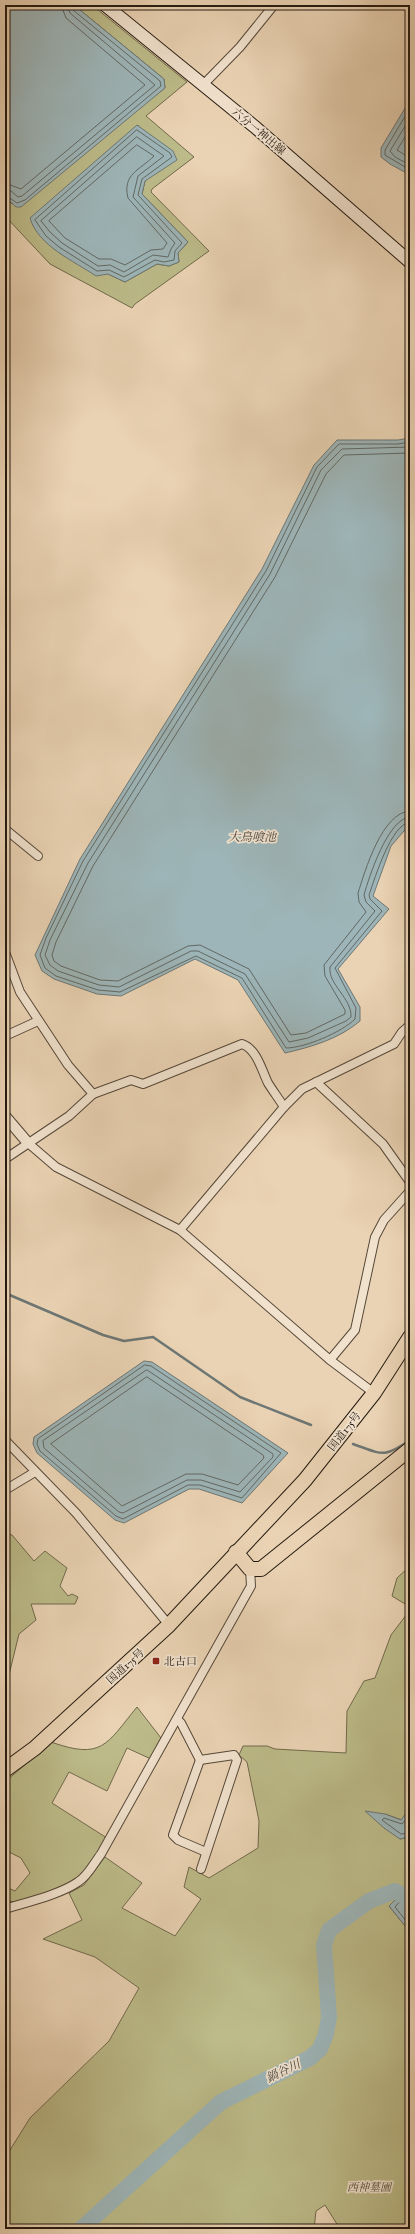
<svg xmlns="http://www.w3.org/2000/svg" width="415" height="2234" font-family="'IM FELL English','Noto Serif JP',serif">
<rect width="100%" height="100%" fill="#ead3b4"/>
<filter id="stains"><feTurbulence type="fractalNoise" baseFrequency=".005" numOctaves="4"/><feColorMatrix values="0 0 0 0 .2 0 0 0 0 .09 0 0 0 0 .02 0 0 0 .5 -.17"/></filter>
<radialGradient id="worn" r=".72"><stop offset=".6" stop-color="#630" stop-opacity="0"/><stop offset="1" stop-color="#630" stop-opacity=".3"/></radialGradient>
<g fill="#bcbb89" stroke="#706a4c" fill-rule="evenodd">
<path d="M74 5H92L187 82 146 116 194 157 152 189 151 192 209 251 135 304 132 308 50 264 5 216V197L12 204 165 88 164 79ZM138 125 145 181 142 194 188 242 178 253 179 262 169 266 157 264 125 282 108 274Z"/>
<path d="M5 1532 12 1535 34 1561 45 1551 67 1568 60 1586 68 1596 72 1594 78 1597 75 1604H31L36 1620 19 1634 5 1691Z"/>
<path d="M410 1566V1607L392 1596 397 1578Z"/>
<path d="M410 1610V1808L402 1820 385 1814 400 1839 410 1837V1885L389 1906 410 1932V2229H340L325 2205 316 2211 314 2229H5V2158L30 2118 109 2041 139 1988 95 1957 43 1939 82 1920 69 1893 84 1885 105 1857 142 1883 122 1908 175 1936 201 1899 184 1887 189 1867 209 1878 258 1848 259 1821 247 1762 239 1755 243 1746H267L275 1749 346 1753 347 1711 364 1681 375 1678 391 1635Z"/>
<path d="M137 1707 161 1738 151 1759 127 1748 107 1791 69 1772 52 1803 107 1838 86 1872 68 1885 18 1903 5 1900V1891L8 1888 15 1891 30 1873 21 1858 5 1850V1782L51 1742C102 1760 106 1745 137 1707Z"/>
</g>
<g fill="#9db5b8" stroke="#6d7775">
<path d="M5 5H74L164 79 165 88 21 207H16L5 197Z"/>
<path d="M410 100V175L390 164 381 157V148Z"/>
<path d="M137 125 173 151 177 160 145 181 142 194 188 242 178 253 179 262 169 266 157 264 125 282 108 274 96 276C74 261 38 246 30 218Z"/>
<path d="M410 438V824L391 846 373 896 389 909 338 969 360 1007V1021C339 1039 311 1047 285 1053L238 980 195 959 121 996 97 994 54 979 42 971 35 955 80 859 262 569 314 465 337 440H398Z"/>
<path d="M144 1361 152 1362 288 1453 242 1503 199 1489H189L124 1523 115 1520 37 1453 33 1444 34 1437Z"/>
<path d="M410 1808V1837L400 1839 384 1828 365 1811 385 1814 401 1820Z"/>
<path d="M410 1885V1932L389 1906Z"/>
</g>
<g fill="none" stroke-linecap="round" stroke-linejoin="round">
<g stroke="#616864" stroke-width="1">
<path d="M410 108 385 150V155L410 170"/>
<path d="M410 118 390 151 395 157 410 165"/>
<path d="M410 129 397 150 410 158"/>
<path d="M137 130 170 153 172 157 142 179 138 195 182 243 175 251 174 260 164 262 155 260 124 277 109 270 97 271 59 247 46 236 35 220Z"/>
<path d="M137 137 164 156 138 176 133 197 175 243 171 249 168 257 153 255 124 272 110 265 98 266 62 243 50 232 41 221Z"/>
<path d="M137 145 154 156C140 170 122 174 128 198L167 243 163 249 151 250 125 265 111 259H99L65 238 49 221Z"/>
<path d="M5 183 21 189 145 85 66 18 61 5"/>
<path d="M5 189 11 191 18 197 22 196 155 85 70 13 67 5"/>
<path d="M5 195 17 203 25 200 161 86 160 81 73 10 72 5"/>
<path d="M410 442 398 444H339L317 467 266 571 83 861 46 938 40 955 45 968 56 976 98 990 120 992 196 956 242 978 286 1048C305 1048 342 1032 355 1019L356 1008 335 968 382 911 370 899 369 895C375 878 391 824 410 822"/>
<path d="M410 447 342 449 321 470 270 574 88 863 50 940 45 955 50 965 58 971 99 985 119 987 191 951H198L245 974 289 1042 308 1038 346 1021 351 1017C352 998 328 985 330 967L375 911 366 902 364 895C369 877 388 818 410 817"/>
<path d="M410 453 344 455 326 474 275 577 93 866 56 942 52 955 54 961 61 966 100 980 118 981 188 946 200 945 249 969 291 1035 306 1033 345 1014V1010L325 976 324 965 366 912 359 902 358 893C365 871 382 812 410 811"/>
<path d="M145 1365 151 1366 281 1453 242 1498 200 1485H188L123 1519 116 1516 40 1451 37 1444 38 1439Z"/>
<path d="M147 1370 273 1454V1457L240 1492 201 1480H187L123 1513 119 1512 44 1448 43 1441Z"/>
<path d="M147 1377 263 1455 264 1458 238 1485 202 1474H186L122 1506 51 1444Z"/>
<path d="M410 1814 402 1824 384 1818 382 1820 401 1834 410 1833"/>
<path d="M410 1890 395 1907 410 1926"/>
</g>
<g stroke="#6d7775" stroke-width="2.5">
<path d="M5 1293 103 1335 124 1341 153 1337 240 1397 311 1425"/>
<path d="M353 1444C382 1454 383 1459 410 1440"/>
</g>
<path stroke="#9db5b8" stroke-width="16" d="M81 2229 221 2102 310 2058 320 2049 326 2034 329 2017 324 1945 329 1930 369 1901 395 1891 410 1900"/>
<g stroke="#564839" stroke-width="10">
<g id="minor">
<path d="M203 85 240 47 274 5"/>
<path d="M5 829 38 856"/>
<path d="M5 952 20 992 68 1065 93 1094 69 1116 5 1159"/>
<path d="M5 1036 38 1021"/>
<path d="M316 1082 383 1144 410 1182"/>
<path d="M93 1094 131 1080 143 1084 242 1044C257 1049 262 1071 268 1083 273 1091 279 1099 284 1107"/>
<path d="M28 1143 56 1167 180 1230 330 1360 374 1393"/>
<path d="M180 1230 284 1107 302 1089 394 1044 402 1032 410 1025"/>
<path d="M330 1360 355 1330 375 1237 384 1220 410 1191"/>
<path d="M5 1440 76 1513 169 1625"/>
<path d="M5 1490 35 1472"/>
<path d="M177 1719 181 1723 200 1760 234 1755 237 1760 201 1869"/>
<path d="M200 1760 173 1835 178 1840 206 1852"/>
<path d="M5 1909C27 1902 59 1895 78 1882 88 1876 94 1863 101 1854L251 1586 250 1569"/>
</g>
</g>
<g stroke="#564839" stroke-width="12">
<path id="tertiary" d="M5 1116 28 1143"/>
</g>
<g stroke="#251a10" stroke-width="14">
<path id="secondary" d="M105 5 255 127 410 262"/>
</g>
<g stroke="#251a10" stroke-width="16">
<g id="trunk">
<path d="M236 1552 250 1569H261L410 1449"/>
<path d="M5 1770 35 1748 169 1625 305 1480 374 1393 410 1337"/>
</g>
</g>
<use href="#minor" stroke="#f1e2ce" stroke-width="8"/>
<use href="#tertiary" stroke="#f1e2ce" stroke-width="10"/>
<use href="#secondary" stroke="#f1e2ce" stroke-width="12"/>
<use href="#trunk" stroke="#ead3b4" stroke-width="14"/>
</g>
<rect fill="#8f2418" stroke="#f1e2ce" stroke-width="1.5" x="152" y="1657" width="8" height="8" rx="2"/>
<g text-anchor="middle" stroke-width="3.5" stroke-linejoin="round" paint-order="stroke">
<g font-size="11" fill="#251a10" stroke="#f1e2ce">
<text transform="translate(259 131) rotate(40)" y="4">六分一神出線</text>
<text transform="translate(344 1431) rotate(-52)" y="4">国道175号</text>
<text transform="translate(125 1666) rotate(-42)" y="4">国道175号</text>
</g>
<g font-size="11" fill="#251a10" stroke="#f1e2ce" text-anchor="start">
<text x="164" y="1665">北古口</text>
</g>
<g font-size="11" font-style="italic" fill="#524a34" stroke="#f1e2ce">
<text x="369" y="2191">西神墓園</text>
</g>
<g font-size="12" font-style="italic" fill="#494842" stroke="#f1e2ce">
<text x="252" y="841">大鳥喰池</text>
<text transform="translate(283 2071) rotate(-26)" y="4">鍋谷川</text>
</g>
</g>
<rect width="415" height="2234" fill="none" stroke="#ead3b4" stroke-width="20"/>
<rect x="6" y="6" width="403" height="2222" fill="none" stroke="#251a10" stroke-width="2"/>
<rect x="10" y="10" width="395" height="2214" fill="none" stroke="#251a10"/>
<rect width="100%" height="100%" filter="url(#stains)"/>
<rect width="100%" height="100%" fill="url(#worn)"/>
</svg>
